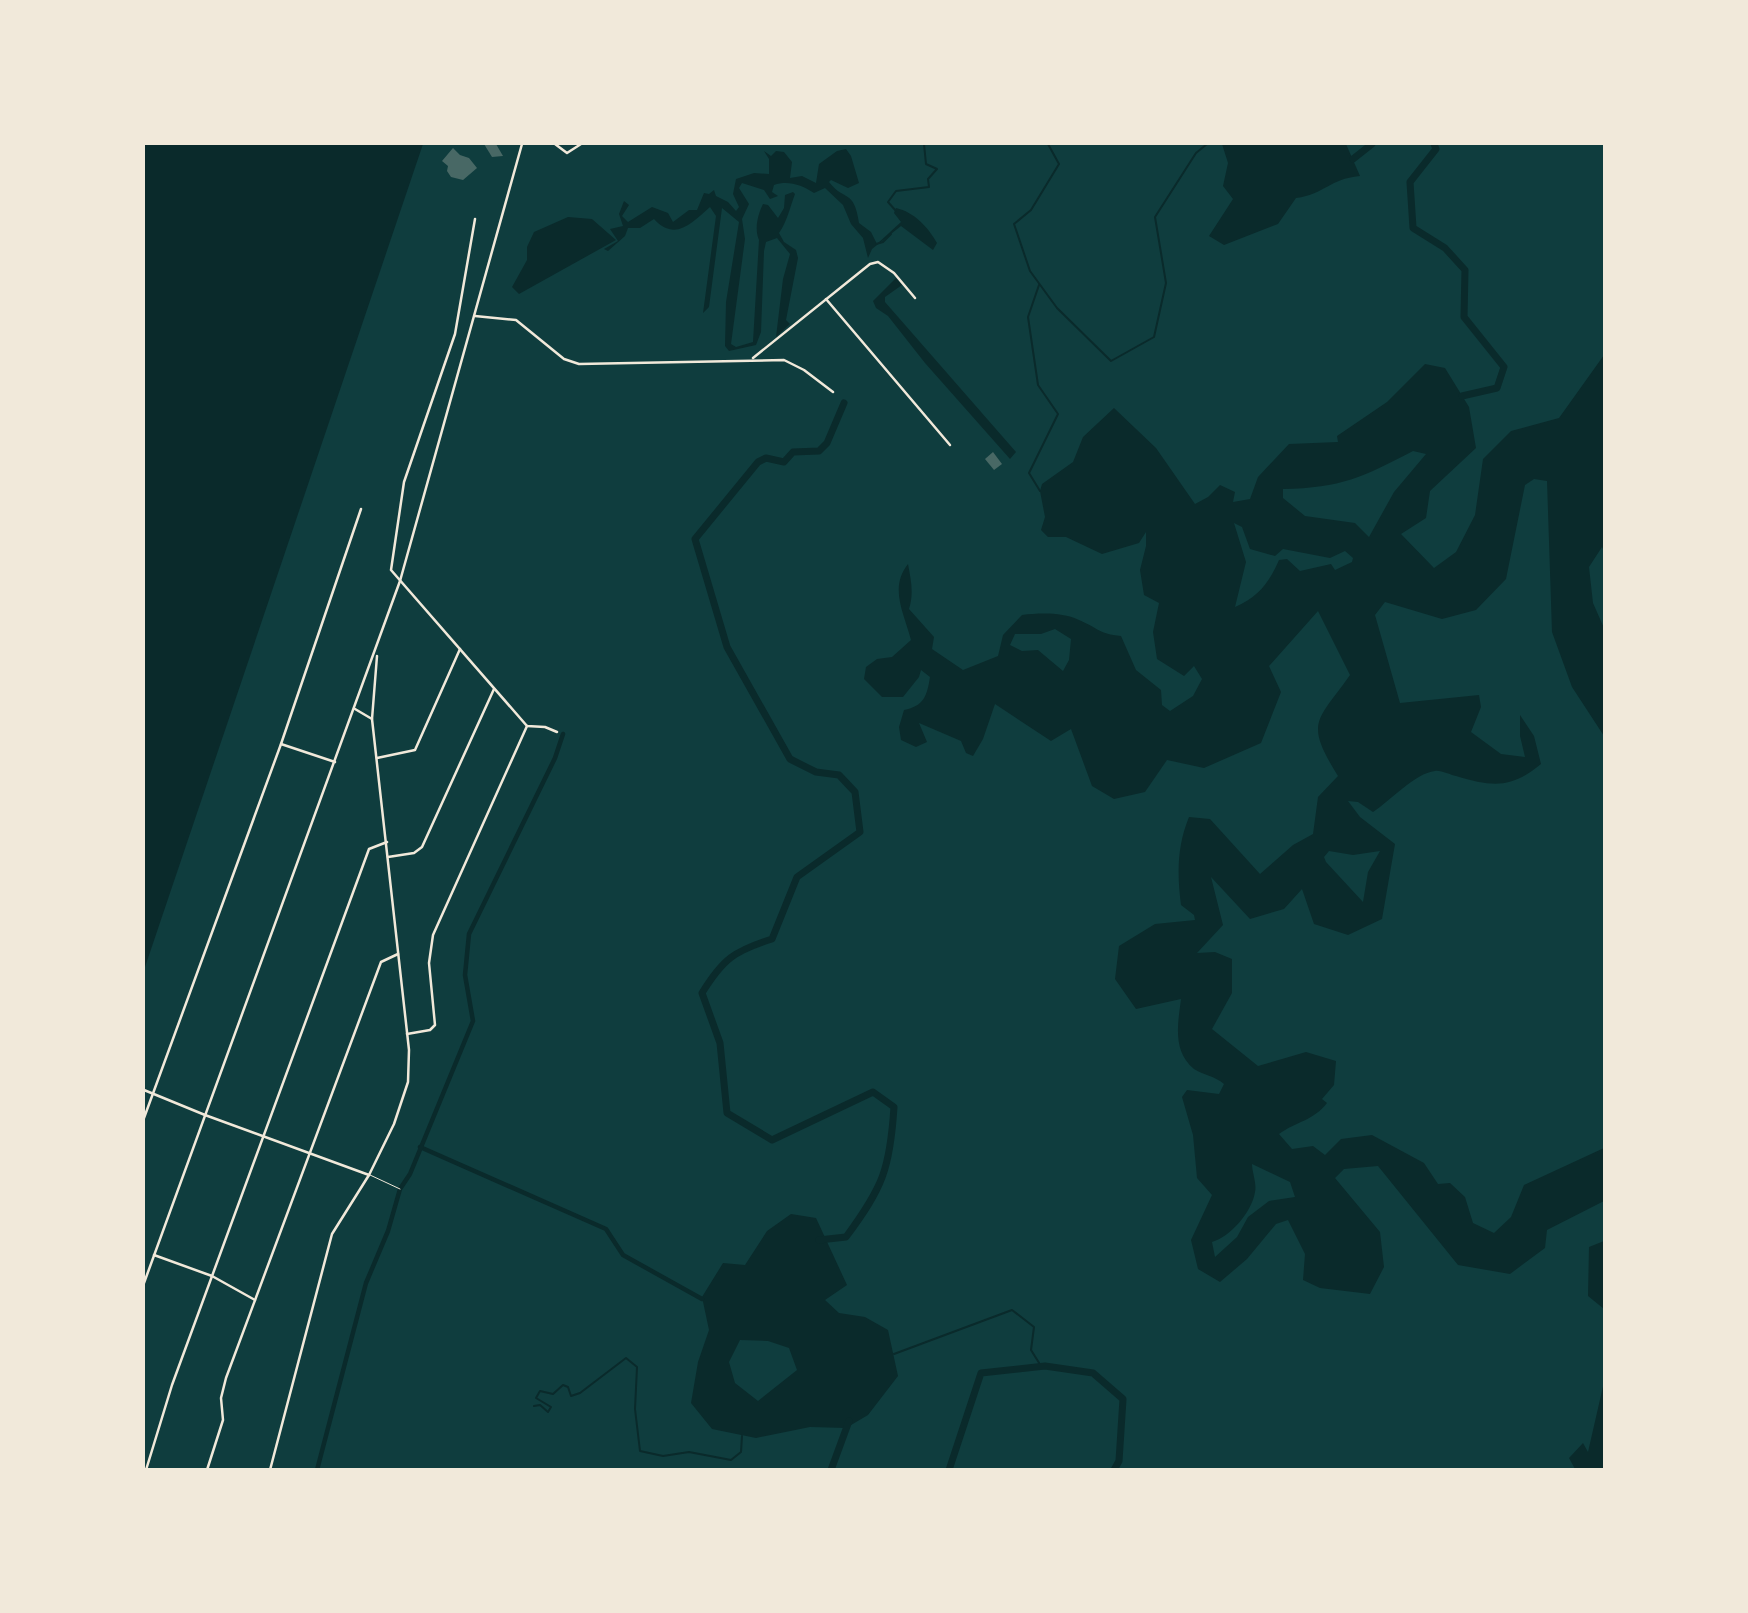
<svg xmlns="http://www.w3.org/2000/svg" width="1748" height="1613" font-family="Mulish,sans-serif">
<rect width="100%" height="100%" fill="#0f3d3e"/>
<g fill="#0a2a2b" fill-rule="evenodd">
<path d="M144 144H423L144 970Z"/>
<path d="M1222 144H1346L1360 176C1328 179 1326 194 1296 198L1278 224 1224 245 1209 236 1233 199 1223 186 1228 163Z"/>
<path d="M846 149 851 156 859 183 848 188 831 180 829 182C844 202 854 188 859 223L871 232 877 244 901 222 894 213 896 208C914 212 928 227 937 243L933 250 901 226 872 249 868 258 863 238 851 224 843 205 825 188 814 193C802 185 788 180 774 185L772 192 778 196 770 199 764 190 742 183 739 188 749 204 742 219 745 239 731 344 736 347 753 342 759 240C754 229 758 214 763 204L768 205 778 218 784 208 785 195 793 192 795 194C790 207 787 222 779 233L784 242 796 250 798 258 786 320 790 324 776 337 783 279 790 254 777 238 766 242 764 251 761 332 756 345 729 351 725 346 726 302 739 222 722 208 709 307 703 313 716 216 710 207C692 223 675 242 654 219L640 228H628L625 236 608 251 604 249 618 241 610 229 623 226 619 214 624 201 629 205 622 216 628 222 652 207 668 213 673 222 689 210H697L704 193 709 194 714 190 716 196 728 202 736 211 739 207 733 194 736 179 754 173 769 174V159L764 151 771 156 776 151 784 152 792 162 790 178 802 176 816 183 819 164 837 151Z"/>
<path d="M568 217 592 219 616 240 519 294 512 287 527 260V247L534 232Z"/>
<path d="M896 278 902 285 885 297V302L1016 452 1010 459 925 363 888 316 876 308 873 301Z"/>
<path d="M1604 355V551L1602 547 1589 567 1593 603 1604 628V736L1572 687 1552 632 1547 481 1534 479 1525 485 1506 579 1476 610 1442 619 1385 602 1375 615 1400 703 1479 695 1481 707 1471 732 1501 754 1525 757 1520 736V715L1534 736 1541 764C1511 789 1493 787 1456 776 1450 775 1441 770 1435 771 1415 773 1390 801 1373 812L1358 802 1348 801 1360 817 1395 844 1382 919 1348 935 1314 924 1302 889 1284 909 1250 919 1211 877 1223 925 1197 953 1215 952 1232 959V993L1212 1029 1258 1066 1306 1052 1336 1061 1334 1085 1322 1099 1327 1103C1313 1121 1297 1121 1279 1134L1292 1149 1313 1146 1325 1155 1341 1139 1372 1135 1424 1163 1438 1184 1450 1183 1465 1197 1473 1223 1494 1233 1511 1217 1524 1185 1604 1148V1201L1547 1230 1545 1248 1510 1274 1458 1265 1378 1166 1344 1169 1335 1178 1380 1232 1384 1267 1370 1294 1320 1288 1303 1280 1305 1254 1288 1220 1276 1224 1247 1259 1220 1282 1198 1269 1191 1240 1212 1195 1197 1178 1193 1135 1182 1097 1187 1090 1219 1094 1224 1084C1215 1076 1203 1075 1194 1069 1172 1051 1178 1023 1181 999L1136 1009 1115 979 1119 946 1155 924 1195 920 1194 915 1181 905C1177 874 1177 846 1189 817L1210 819 1260 874 1293 845 1313 834 1318 797 1338 776C1304 721 1317 722 1350 675L1318 611 1269 666 1281 692 1261 743 1204 768 1167 760 1145 792 1114 799 1092 786 1071 729 1051 741 995 704 983 739 973 756 966 753 961 741 919 723 927 742 916 747 901 740 899 727 904 710C924 706 927 696 930 677L921 670 919 677 903 697H882L864 679 866 667 877 659 892 657 911 640C904 613 889 588 908 564 911 580 914 594 909 609L934 637 932 649 963 670 998 656 1003 635 1022 615C1040 613 1062 612 1079 620 1098 628 1099 634 1121 636L1136 670 1161 690 1162 705 1170 711 1193 696 1202 679 1194 666 1184 676 1157 659 1153 632 1159 603 1144 595 1140 570 1146 546V532L1139 543 1102 554 1066 537H1048L1041 530 1045 517 1040 491 1042 484 1073 462 1083 437 1114 408 1156 448 1195 504 1208 497 1220 485 1235 492 1233 502 1250 499 1258 477 1289 444 1338 442 1337 436 1387 402 1425 364 1445 368 1469 407 1476 448 1430 491 1426 518 1401 534 1434 568 1456 552 1475 515 1483 459 1511 431 1559 418ZM1413 451 1426 454 1394 492 1369 537 1355 523 1305 516 1283 498V489C1341 488 1363 477 1413 451ZM1234 523 1242 527 1250 549 1275 556 1283 549 1330 558 1345 551 1353 558 1352 562 1335 570 1331 564 1300 571 1287 559 1279 560C1269 583 1258 597 1235 607L1246 562ZM1055 629 1071 639 1069 660 1063 671 1038 650 1022 651 1010 645 1015 634H1041ZM1329 851 1353 855 1380 851 1368 872 1363 902 1326 862 1324 857ZM1252 1164 1290 1182 1295 1197 1269 1201 1248 1217 1237 1237 1215 1257 1212 1242C1230 1237 1252 1212 1255 1192 1257 1184 1252 1172 1252 1164Z"/>
<path d="M791 1214 816 1218 847 1285 825 1300 839 1313 865 1317 888 1330 898 1376 868 1415 846 1428 810 1427 756 1438 712 1429 691 1403 698 1362 709 1330 702 1297 723 1263 745 1265 767 1231ZM740 1340 768 1341 789 1348 797 1370 758 1401 735 1383 729 1362Z"/>
<path d="M1604 1241V1328V1309L1588 1296 1589 1247Z"/>
<path d="M1604 1382V1469H1575L1569 1458 1583 1443 1588 1452Z"/>
</g>
<g fill="none" stroke-linecap="round" stroke-linejoin="round">
<g stroke="#0a2a2b" stroke-width="2">
<path d="M1048 144 1059 164 1031 210 1014 224 1030 271 1057 308 1111 361 1154 337 1166 283 1155 217 1196 153 1207 144"/>
<path d="M896 211 888 202 896 191 929 187 928 179 937 169 926 164 924 144"/>
<path d="M876 244 883 242 891 234"/>
<path d="M1039 285 1028 317 1038 385 1058 414 1029 473 1040 491"/>
<path d="M894 1354 1012 1310 1034 1327 1031 1350 1041 1366"/>
<path d="M534 1406 540 1405 548 1412 551 1407 536 1398 540 1391 553 1394 563 1385 568 1387 571 1396 580 1393 626 1358 637 1367 635 1409 640 1451 663 1456 689 1452 731 1460 741 1452 742 1436"/>
</g>
<g stroke="#0a2a2b" stroke-width="4.5">
<path d="M420 1147 606 1229 623 1255 702 1299"/>
<path d="M317 1470 366 1283 388 1231 400 1189 410 1174 473 1021 465 975 469 934 555 758 563 734"/>
</g>
<g stroke="#0a2a2b" stroke-width="7">
<path d="M1434 144 1436 149 1410 182 1413 228 1445 248 1465 270 1464 317 1504 367 1497 388 1462 396"/>
<path d="M1353 159 1372 144"/>
<path d="M819 1240 846 1237C883 1187 890 1169 894 1107L873 1092 772 1140 727 1113 720 1043 702 993C723 959 734 951 772 939L797 877 860 832 855 792 839 775 816 772 790 759 727 647 695 539 758 462 766 458 784 462 793 452 819 451 827 443 844 403"/>
<path d="M831 1470 849 1421"/>
<path d="M949 1470 981 1373 1045 1366 1093 1373 1123 1399 1119 1461 1114 1470"/>
</g>
</g>
<g fill="#486865">
<path d="M484 144H496L503 156 492 157Z"/>
<path d="M453 148 460 155 469 158 477 168 463 180 451 177 447 171 448 166 442 161Z"/>
<path d="M993 452 1002 464 994 470 985 459Z"/>
</g>
<g fill="none" stroke-linecap="round" stroke-linejoin="round">
<path stroke="#f1e9da" stroke-width="1" d="M370 1175 400 1189"/>
<g stroke="#f1e9da" stroke-width="2.5">
<path d="M555 144 567 153 581 144"/>
<path d="M475 219 455 334 404 482 391 570 527 726 545 727 557 732"/>
<path d="M826 299 950 445"/>
<path d="M475 316 516 320 564 359 579 364 784 360 804 370 833 392"/>
<path d="M753 358 870 264 878 262 894 273 915 298"/>
<path d="M281 744 335 762"/>
<path d="M377 758 415 750 460 649"/>
<path d="M388 857 414 853 422 847 494 689"/>
<path d="M407 1034 430 1030 435 1025 429 963 433 935 527 726"/>
<path d="M144 1090 205 1115"/>
<path d="M144 1118 281 744 361 509"/>
<path d="M154 1255 212 1276 255 1300"/>
<path d="M146 1470 172 1385 369 849 387 842"/>
<path d="M207 1470 223 1420 221 1398 226 1378 381 962 398 954"/>
</g>
<g stroke="#f1e9da" stroke-width="2.5">
<path d="M372 719 377 656"/>
<path d="M205 1115 369 1175"/>
<path d="M144 1283 400 581 522 144"/>
<path d="M270 1470 332 1234 369 1175 394 1124 408 1082 409 1050 372 719 355 709"/>
</g>
</g>
<rect width="1748" height="1613" fill="none" stroke="#f1e9da" stroke-width="290"/>
</svg>
